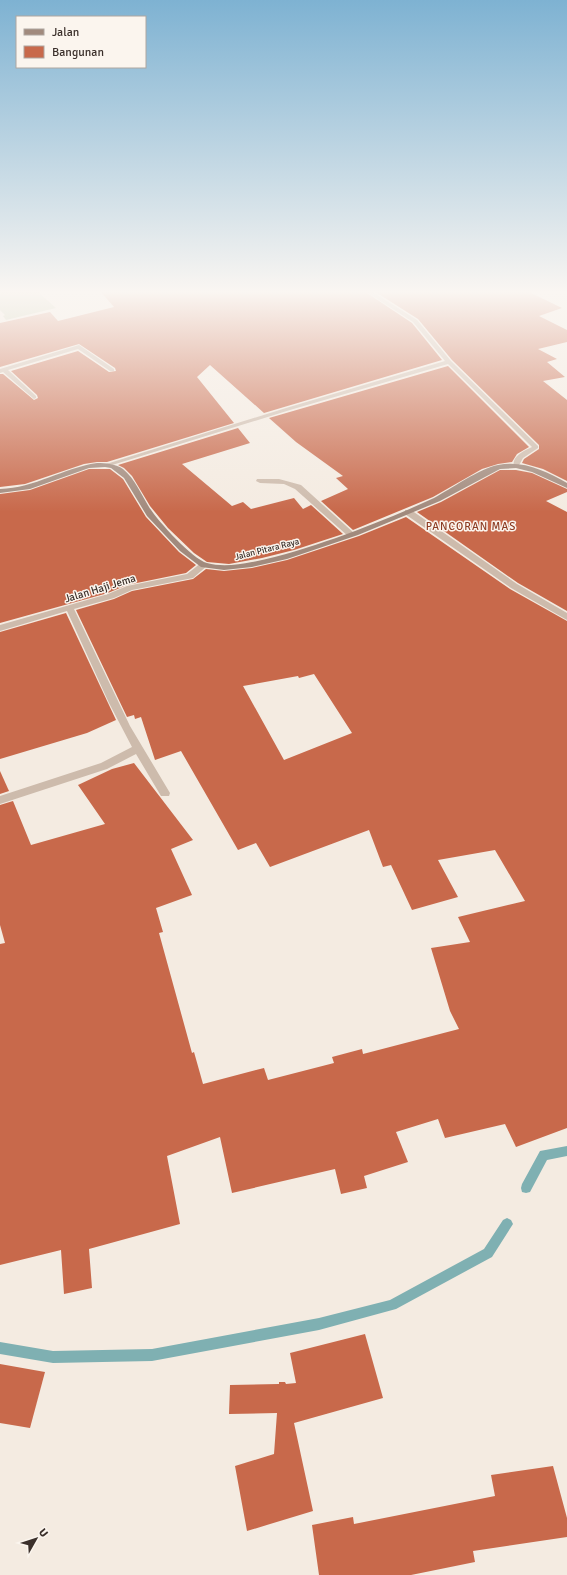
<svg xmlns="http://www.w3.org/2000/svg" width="567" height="1575" font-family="Signika,sans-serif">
<rect width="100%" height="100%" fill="#f4ebe1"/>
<path fill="#b8c4a0" d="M0 291H37L56 308 6 320 3 316 5 315 0 310Z"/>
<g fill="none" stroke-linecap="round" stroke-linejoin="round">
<g fill="#7fb0b2" fill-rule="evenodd">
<path d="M567 1146V1156L547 1160 530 1192 526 1193 522 1192 521 1188 522 1184 540 1151Z"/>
<path d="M507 1218 511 1220 513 1224 492 1257 396 1309 319 1330 152 1361 53 1363 0 1354V1342L53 1351 152 1349 319 1318 390 1300 484 1249 503 1220Z"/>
</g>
</g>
<g fill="#c8694b" fill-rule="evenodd">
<path d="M100 291H364L412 323 442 360 264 413 210 365 197 377 234 423 107 462H97L84 464 25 484 0 487V374H3L34 400 38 398 37 395 11 371 78 351 109 372 116 371 115 368 79 344 0 367V323L50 312 58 321 114 307Z"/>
<path d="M374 291H527L562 308 539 316 567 330V342L538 349 557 359 547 362 565 377 543 381 567 400V481L543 469 522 463 524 459 539 449V445L452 360 418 319Z"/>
<path d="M448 366 529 447 517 454 512 462 498 464 482 469 433 497 353 530 321 501 348 489 336 478 343 476 296 442 269 418Z"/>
<path d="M238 428 250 443 182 464 232 506 243 502 251 509 294 498 303 509 311 505 343 534 294 550 262 558 229 564 207 562 194 553 168 528 150 506 132 476 124 468 118 465Z"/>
<path d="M89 469H110L123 479 146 517 179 552 196 565 186 573 127 585 108 593 0 623V494L30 490Z"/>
<path d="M500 470H516L532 473 567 489V492L546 501 567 512V611L518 583 417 512 441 502Z"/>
<path d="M406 517 510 589 567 621V1128L516 1147 505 1124 445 1138 438 1119 396 1132 408 1162 364 1176 367 1188 341 1194 335 1169 232 1193 220 1137 167 1156 180 1224 89 1249 92 1288 64 1294 61 1250 0 1265V944L5 943 0 925V805L13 801 31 845 105 824 78 785 112 769 134 763 193 840 171 849 192 895 156 908 163 932 159 933 192 1053 194 1052 203 1084 264 1068 268 1080 334 1063 332 1057 362 1049 363 1054 459 1029 450 1011 431 948 470 942 458 917 525 901 495 850 438 860 458 897 412 910 391 865 383 867 369 830 270 867 256 843 238 850 181 751 155 760 141 717 135 719 134 715 127 717 76 610 114 599 132 591 193 579 206 569 224 571 252 568 287 560 359 536ZM314 674 352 733 284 760 243 686 298 676 299 678Z"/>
<path d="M66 613 116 720 87 733 0 759V632Z"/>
<path d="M0 771 9 791 0 794Z"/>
<path d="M365 1334 383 1398 294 1423 313 1511 247 1531 235 1466 274 1454 277 1413 229 1414 230 1385 279 1384V1382H285L286 1384 296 1383 290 1353Z"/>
<path d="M0 1364 45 1372 30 1428 0 1423Z"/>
<path d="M553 1466 567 1518V1537L473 1551 475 1562 411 1575H319L312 1525 353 1517 354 1524 495 1496 491 1475Z"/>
</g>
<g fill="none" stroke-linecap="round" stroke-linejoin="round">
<g fill="#cdbbac" fill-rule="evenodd">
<path d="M365 291H371L417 320 451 361 538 446V448L523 458 518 467H514C511 457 523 451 532 447L448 364 290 410 109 466 103 465 286 408 445 361 413 322Z"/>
<path d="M79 345 114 369V371H110L78 349 8 370 36 396V398L34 399 3 372 0 373V369Z"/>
<path d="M257 479H279L301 485 355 534 351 536H348L295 489 284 484 260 483 256 481Z"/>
<path d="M405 510H411L517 584 567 613V620L511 588 405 514Z"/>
<path d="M201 563H204L208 565 193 578 132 590 114 598 74 609 130 726 170 793 169 796H161L136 754 107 769 0 804V796L101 763 132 747 109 703 67 611 0 631V625L108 594 127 586 187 574Z"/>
</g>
<path fill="#a18a7d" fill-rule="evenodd" d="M97 463C106 463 116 464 123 469 135 479 141 494 149 507 157 520 192 559 207 563 221 567 237 565 252 562 280 557 309 547 336 538 369 526 402 513 434 498 451 489 480 468 498 465 523 460 546 471 567 483V488L532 472 516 468 500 469 440 501 358 535 287 559 252 567 224 570 201 567 180 551 147 516 124 478 111 468 105 467 89 468 30 489 0 493V489C35 488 63 468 97 463Z"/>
</g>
<linearGradient id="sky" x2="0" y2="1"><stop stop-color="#7eb2d2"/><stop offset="0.57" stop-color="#faf6f2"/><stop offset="1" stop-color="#faf6f2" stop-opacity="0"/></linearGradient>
<rect width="567" height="512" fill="url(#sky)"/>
<g text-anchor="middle" stroke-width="3" stroke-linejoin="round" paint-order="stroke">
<g font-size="9" fill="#3b302b" stroke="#fbf5ee">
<text transform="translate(267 549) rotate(-14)" y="3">Jalan Pitara Raya</text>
</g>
<g font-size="11" letter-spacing="1" fill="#8c3b22" stroke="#fbf5ee">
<text x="471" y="530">PANCORAN MAS</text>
</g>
<g font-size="11" fill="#3b302b" stroke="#fbf5ee">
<text transform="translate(100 588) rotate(-17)" y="4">Jalan Haji Jema</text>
</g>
</g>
<rect x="16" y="16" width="130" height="52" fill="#fbf5ee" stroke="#aea6a0"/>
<rect x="24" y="29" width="20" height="6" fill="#a18a7d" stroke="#aea6a0"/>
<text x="52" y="36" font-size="12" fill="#3b302b">Jalan</text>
<rect x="24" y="46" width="20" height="12" fill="#c8694b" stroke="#aea6a0"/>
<text x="52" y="56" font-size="12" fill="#3b302b">Bangunan</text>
<g transform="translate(36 1539) rotate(51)" stroke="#fbf5ee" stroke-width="3" paint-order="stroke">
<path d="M0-3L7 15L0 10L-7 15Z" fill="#3b302b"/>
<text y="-6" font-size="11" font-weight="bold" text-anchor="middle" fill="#3b302b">U</text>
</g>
</svg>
